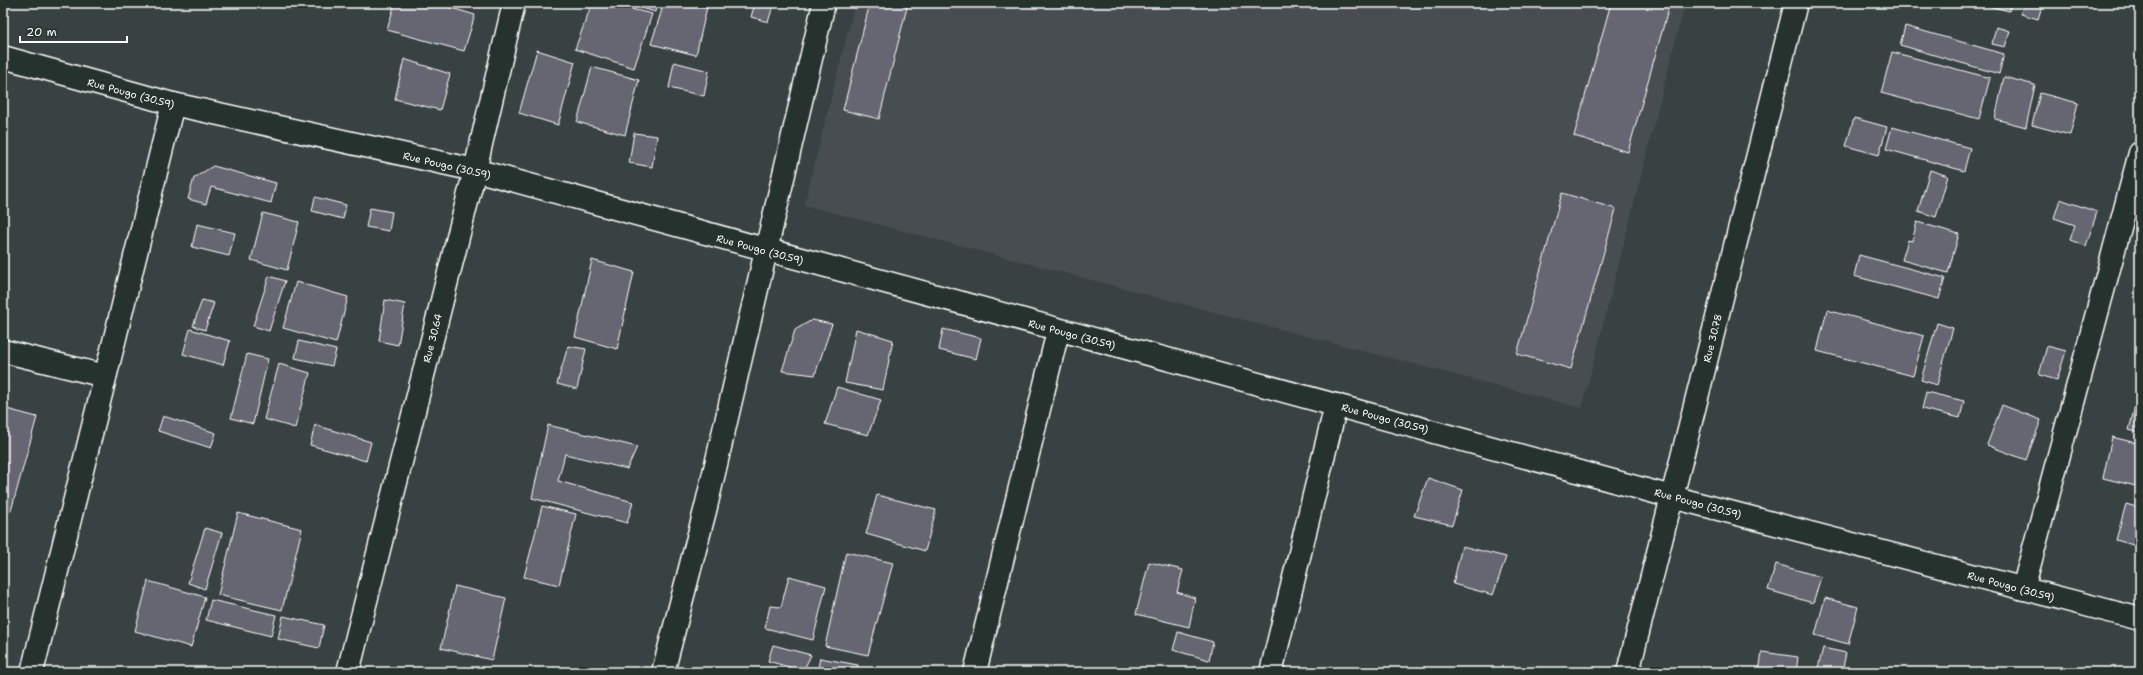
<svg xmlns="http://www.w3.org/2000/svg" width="2143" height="675" font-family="'Shantell Sans',sans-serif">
<rect width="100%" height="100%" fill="#394242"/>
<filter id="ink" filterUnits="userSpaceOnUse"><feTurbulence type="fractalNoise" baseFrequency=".025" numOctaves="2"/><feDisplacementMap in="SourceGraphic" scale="8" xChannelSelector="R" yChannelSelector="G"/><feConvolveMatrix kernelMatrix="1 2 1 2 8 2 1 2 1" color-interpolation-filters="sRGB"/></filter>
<g filter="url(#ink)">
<path fill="#464d51" d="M855 3H1685L1582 408 804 205Z"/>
<g fill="#666673" stroke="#fff">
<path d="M395 3H435L475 15 464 51 387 30Z"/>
<path d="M592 3H606L652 14 634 68 575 49Z"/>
<path d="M625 3H657L655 12Z"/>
<path d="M664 3H688L707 7 696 55 651 44Z"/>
<path d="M722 3H739L737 8Z"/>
<path d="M755 3H774L768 22 751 17Z"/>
<path d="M870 3H908L879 119 843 110Z"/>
<path d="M1611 3H1670L1628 152 1574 136Z"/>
<path d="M1976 3H2011L2009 11Z"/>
<path d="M2024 3H2043L2038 19 2021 14Z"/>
<path d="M1905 26 2004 54 1999 74 1900 45Z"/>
<path d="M1996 27 2010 31 2005 47 1992 44Z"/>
<path d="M537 50 575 62 558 125 519 113Z"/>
<path d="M1892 52 1990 78 1979 119 1881 93Z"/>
<path d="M404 59 450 74 440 110 395 99Z"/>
<path d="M674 62 709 71 704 96 669 88Z"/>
<path d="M592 67 639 80 625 135 577 122Z"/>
<path d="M2004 77 2035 85 2026 127 1995 119Z"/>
<path d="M2040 93 2078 103 2070 135 2032 125Z"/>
<path d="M1854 118 1887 127 1879 155 1846 146Z"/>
<path d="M1892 127 1970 148 1964 171 1886 149Z"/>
<path d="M634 133 657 136 652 167 629 163Z"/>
<path d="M213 166 276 183 271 203 211 187 206 204 188 199 194 178Z"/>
<path d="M1930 170 1948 176 1936 217 1918 211Z"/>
<path d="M1562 193 1616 209 1571 369 1517 354Z"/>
<path d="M315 197 346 205 343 219 312 211Z"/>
<path d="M2060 199 2097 212 2086 246 2070 240 2075 225 2054 218Z"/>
<path d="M370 208 392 212 389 231 366 227Z"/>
<path d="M263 213 299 222 287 270 251 260Z"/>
<path d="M1917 222 1959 234 1948 273 1902 260 1908 240 1912 241Z"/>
<path d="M197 224 235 233 229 256 192 247Z"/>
<path d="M1859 255 1945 278 1939 299 1854 276Z"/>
<path d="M592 260 634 272 617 349 575 337Z"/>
<path d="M269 276 285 281 269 331 253 326Z"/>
<path d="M296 282 348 297 336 343 283 328Z"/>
<path d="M202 300 214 303 205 330 193 326Z"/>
<path d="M385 300 405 304 398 345 379 341Z"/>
<path d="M1827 310 1924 336 1913 376 1817 351Z"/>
<path d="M812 320 832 324 815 375 782 371 795 330Z"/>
<path d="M1937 323 1953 328 1937 385 1921 380Z"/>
<path d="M190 329 230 341 223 365 183 354Z"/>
<path d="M856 329 893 340 883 390 845 383Z"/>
<path d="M943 329 981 338 976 359 939 350Z"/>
<path d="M299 341 336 350 332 366 295 358Z"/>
<path d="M568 346 586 349 577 389 557 384Z"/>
<path d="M2047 346 2066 351 2057 380 2039 375Z"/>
<path d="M247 354 268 359 253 424 231 418Z"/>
<path d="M279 364 310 373 295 428 264 419Z"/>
<path d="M2140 386V433L2129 430Z"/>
<path d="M837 387 881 400 868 435 825 424Z"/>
<path d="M1926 392 1964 401 1960 418 1922 409Z"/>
<path d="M2002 405 2041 420 2026 460 1987 445Z"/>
<path d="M3 408 37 417 11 511 3 509Z"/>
<path d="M163 416 216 433 211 448 158 431Z"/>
<path d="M315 425 371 442 366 461 310 445Z"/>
<path d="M548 425 637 447 627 469 565 454 558 481 633 502 627 523 532 498Z"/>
<path d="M2112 437 2140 444V487L2103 478Z"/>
<path d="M1428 478 1463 490 1452 525 1414 516Z"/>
<path d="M877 495 936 510 925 551 866 534Z"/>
<path d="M2126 504 2140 508V547L2116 540Z"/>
<path d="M542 506 576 514 559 585 524 577Z"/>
<path d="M238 513 302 529 282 610 218 595Z"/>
<path d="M205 528 222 533 205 589 188 583Z"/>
<path d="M1462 546 1506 557 1493 595 1453 584Z"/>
<path d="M846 552 893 563 868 655 825 646Z"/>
<path d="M1149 562 1183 570 1177 592 1195 598 1189 627 1136 614Z"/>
<path d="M1776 564 1821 577 1813 603 1768 590Z"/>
<path d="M789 576 826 586 813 640 765 628 770 606 781 607Z"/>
<path d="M148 581 205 597 191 647 135 631Z"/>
<path d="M455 586 506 598 492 660 441 648Z"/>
<path d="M1825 598 1858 607 1848 644 1815 635Z"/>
<path d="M211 600 276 615 271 636 206 620Z"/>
<path d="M283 616 324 625 319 648 278 639Z"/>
<path d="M1178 632 1213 642 1209 660 1173 650Z"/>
<path d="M773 645 811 655 803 671 768 661Z"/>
<path d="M1823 648 1846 653 1842 672H1817Z"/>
<path d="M1762 652 1798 657 1796 672H1759Z"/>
<path d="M820 658 858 665 857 672H817Z"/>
</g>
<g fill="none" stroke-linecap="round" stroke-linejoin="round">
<g stroke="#fff" stroke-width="25">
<g id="minor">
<path d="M3 57 173 104 475 170 1672 497 2140 619"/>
<path d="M3 351 105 376"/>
<path d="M2023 589 2140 153"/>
<path d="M32 672 173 104"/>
<path d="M348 672 475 170 514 3"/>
<path d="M663 672 706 507 824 3"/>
<path d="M975 672 1058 331"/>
<path d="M1271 672 1336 405"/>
<path d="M1628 672 1796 3"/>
</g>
</g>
<use href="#minor" stroke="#26332d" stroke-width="22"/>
</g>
</g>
<g text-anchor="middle" stroke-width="3" stroke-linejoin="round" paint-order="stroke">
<g font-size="10" fill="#fff" stroke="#26332d">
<text transform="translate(131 93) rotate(15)" y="4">Rue Pougo (30.59)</text>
<text transform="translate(447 165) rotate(13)" y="4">Rue Pougo (30.59)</text>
<text transform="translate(760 249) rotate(15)" y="4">Rue Pougo (30.59)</text>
<text transform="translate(1072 334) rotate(15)" y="4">Rue Pougo (30.59)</text>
<text transform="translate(432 338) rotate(-76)" y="4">Rue 30.64</text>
<text transform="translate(1712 338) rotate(-76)" y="4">Rue 30.78</text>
<text transform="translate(1385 418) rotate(15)" y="4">Rue Pougo (30.59)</text>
<text transform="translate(1698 503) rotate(15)" y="4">Rue Pougo (30.59)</text>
<text transform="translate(2011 586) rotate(15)" y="4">Rue Pougo (30.59)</text>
</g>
</g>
<rect width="2143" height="675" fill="none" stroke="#26332d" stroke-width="16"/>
<rect x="8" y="8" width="2127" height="659" fill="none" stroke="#fff" stroke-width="1.5" filter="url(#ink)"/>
<path d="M20 36v6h107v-6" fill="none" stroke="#ffffff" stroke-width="2"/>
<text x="26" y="36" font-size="12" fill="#ffffff" stroke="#26332d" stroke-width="3" paint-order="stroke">20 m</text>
</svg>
